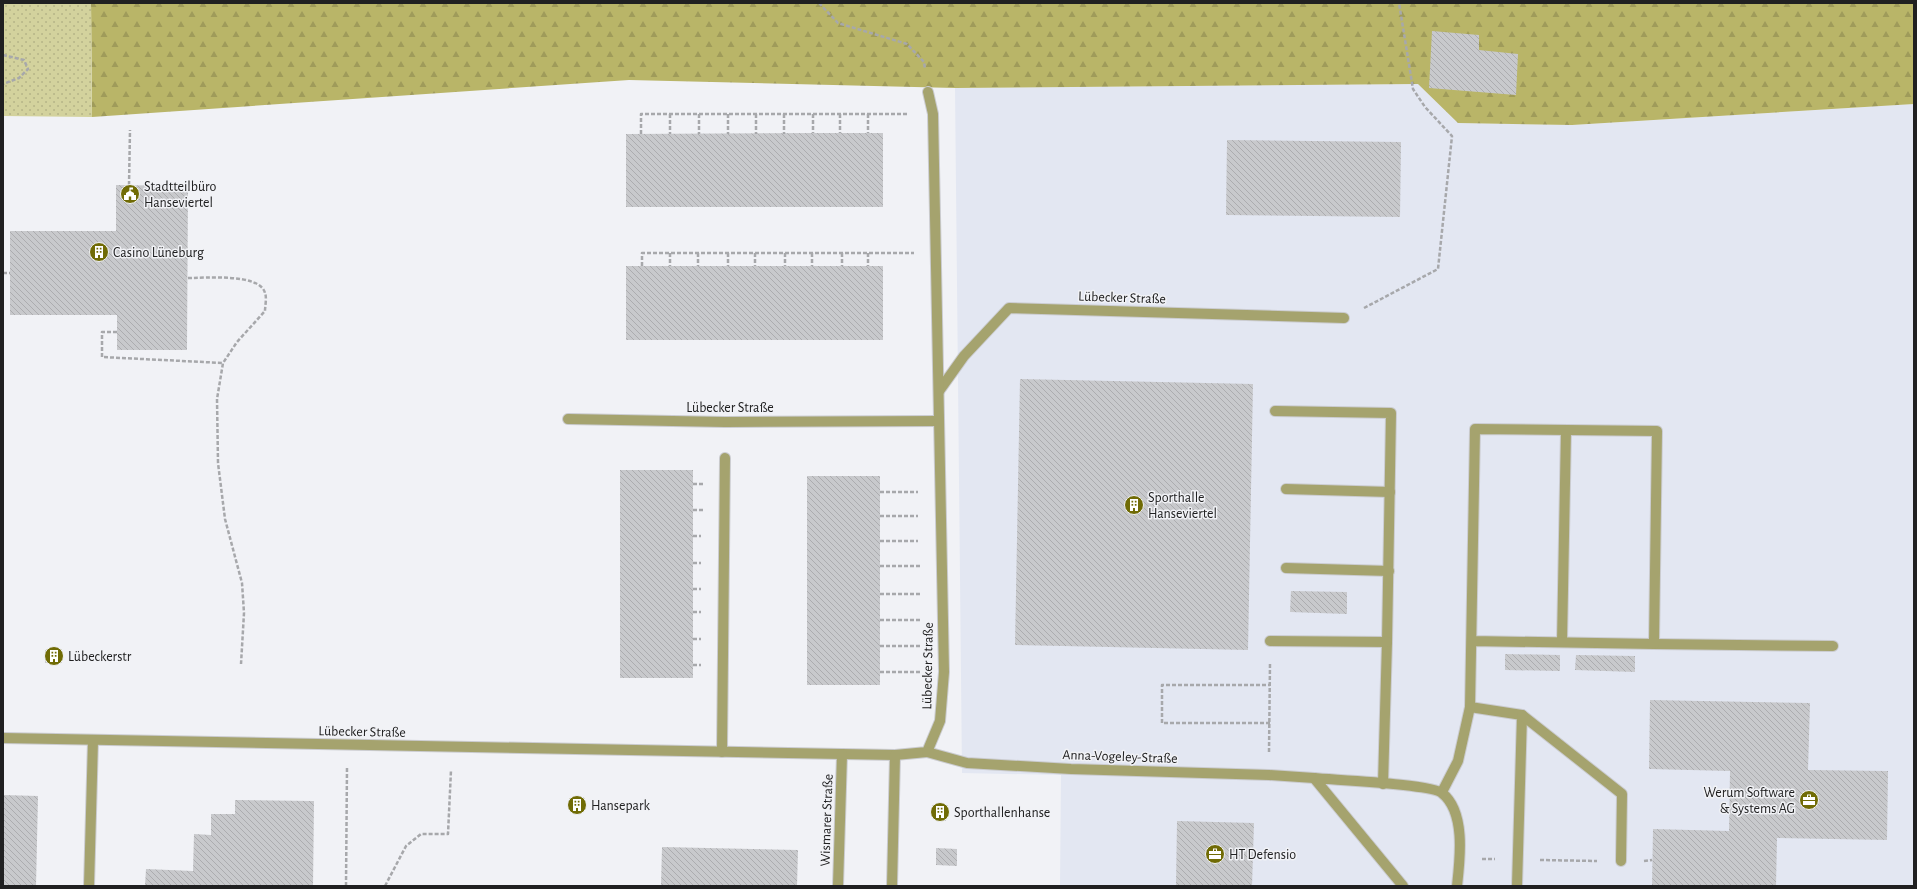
<svg xmlns="http://www.w3.org/2000/svg" width="1917" height="889" font-family="'Alegreya Sans',sans-serif">
<defs>
<pattern id="forest-firs" width="22" height="20" patternUnits="userSpaceOnUse"><rect width="22" height="20" fill="#b9b568"/><path d="M5 1l3.5 6h-7zM16 11l3.5 6h-7z" fill="#9f9b5a"/></pattern>
<pattern id="park-dots" width="8" height="8" patternUnits="userSpaceOnUse"><rect width="8" height="8" fill="#d3d29d"/><path d="M2 2h.1M6 6h.1" fill="none" stroke="#b5b487" stroke-width="1.8" stroke-linecap="round"/></pattern>
<pattern id="building-back-hatch" width="6" height="6" patternUnits="userSpaceOnUse"><rect width="6" height="6" fill="#c8c9cc"/><path d="M-1 5l2 2M0 0l6 6M5-1l2 2" fill="none" stroke="#acacaf"/></pattern>
</defs>
<rect width="100%" height="100%" fill="#f1f2f6"/>
<path fill="#e3e7f2" d="M1419 84 1459 123 1572 125 1914 104V886H1060L1061 775 962 773 955 88Z"/>
<path fill="url(#forest-firs)" d="M91 3H1914V104L1572 125 1458 123 1418 84 955 88 629 80 92 117Z"/>
<path fill="url(#park-dots)" d="M3 3H91L92 117 3 116Z"/>
<g fill="url(#building-back-hatch)">
<path d="M1432 31 1479 35V50L1518 54 1516 95 1429 88Z"/>
<path d="M813 133H883V207H626V134Z"/>
<path d="M1227 140 1401 142 1400 217 1226 215Z"/>
<path d="M116 185 188 186 187 350H117V315H10V231H116Z"/>
<rect x="626" y="266" width="257" height="74"/>
<path d="M1020 379 1253 384 1248 650 1015 645Z"/>
<rect x="620" y="470" width="73" height="208"/>
<rect x="807" y="476" width="73" height="209"/>
<path d="M1291 591 1347 592V614L1290 612Z"/>
<rect x="45" y="650" width="17" height="13"/>
<path d="M1505 654 1560 655V671L1505 670Z"/>
<path d="M1576 655 1635 656V672L1575 670Z"/>
<path d="M1650 700 1810 703 1808 770 1888 771 1887 840 1777 838 1776 886H1652L1653 829 1729 831 1730 771 1649 769Z"/>
<path d="M3 795 38 796 36 886H3Z"/>
<path d="M571 797H584L583 812H571Z"/>
<path d="M235 800 314 801 313 886H145L146 869 193 871 194 834 211 835V814H235Z"/>
<path d="M934 804H946V821L934 820Z"/>
<path d="M1177 821 1254 823 1252 886H1176Z"/>
<path d="M662 847 798 850 797 886H661Z"/>
<path d="M936 848 957 849V866L936 865Z"/>
</g>
<g fill="none" stroke-linecap="round" stroke-linejoin="round">
<g stroke="#cbccd0" stroke-width="12">
<g id="service">
<path d="M1275 411 1391 413 1387 642 1383 784"/>
<path d="M568 419 725 422 939 421"/>
<path d="M1286 489 1390 492"/>
<path d="M1286 568 1389 571"/>
<path d="M1270 641 1387 642"/>
<path d="M1562 642 1566 430"/>
<path d="M1654 644 1833 646"/>
<path d="M1470 707 1522 715 1517 886"/>
<path d="M1522 715 1622 794 1621 861"/>
<path d="M722 752 725 458"/>
<path d="M1442 792 1458 761 1470 707 1475 429 1657 431 1654 644 1472 641"/>
</g>
</g>
<g stroke="#cbccd0" stroke-width="12">
<g id="minor">
<path d="M939 391 964 356 1009 308 1344 318"/>
<path d="M3 738 895 755 927 752 940 721 944 672 933 114 928 92"/>
<path d="M927 752 967 763 1071 769 1269 775 1314 778"/>
<path d="M89 886 93 740"/>
<path d="M838 886 842 754"/>
<path d="M892 886 895 755"/>
<path d="M1403 886 1314 778C1334 780 1432 784 1442 793 1466 812 1460 859 1457 886"/>
</g>
</g>
<g stroke="#a7a8ab" stroke-width="2.5" stroke-dasharray="4 2" stroke-linecap="butt">
<path d="M819 3 838 23 907 44 924 62 925 69"/>
<path d="M3 55 24 60 28 69 19 78 3 84"/>
<path d="M670 114V134"/>
<path d="M699 114V134"/>
<path d="M728 114V134"/>
<path d="M756 114V134"/>
<path d="M784 114V134"/>
<path d="M813 114V133"/>
<path d="M840 114V133"/>
<path d="M868 114V133"/>
<path d="M641 134V114H909"/>
<path d="M129 185 130 130"/>
<path d="M670 253V266"/>
<path d="M698 253V266"/>
<path d="M728 253V266"/>
<path d="M755 253V266"/>
<path d="M785 253V266"/>
<path d="M812 253V266"/>
<path d="M842 253V266"/>
<path d="M868 253V266"/>
<path d="M642 266V253H914"/>
<path d="M3 273H10"/>
<path d="M188 278C205 278 260 273 265 293 267 298 265 306 265 311L237 342 223 363 217 399 218 463 225 519 242 583 244 613 241 664"/>
<path d="M1364 308 1438 269 1452 136 1425 107 1413 89 1399 3"/>
<path d="M117 332H102V357L223 363"/>
<path d="M693 484H703"/>
<path d="M880 492H918"/>
<path d="M693 510H703"/>
<path d="M880 516H918"/>
<path d="M693 536H701"/>
<path d="M880 541H918"/>
<path d="M693 563H701"/>
<path d="M880 566H920"/>
<path d="M693 589H701"/>
<path d="M880 594H920"/>
<path d="M693 612H701"/>
<path d="M880 620H920"/>
<path d="M693 639H701"/>
<path d="M880 646H920"/>
<path d="M693 665H701"/>
<path d="M880 672H922"/>
<path d="M1270 723H1162V685H1270"/>
<path d="M1269 752 1270 663"/>
<path d="M1482 859H1495"/>
<path d="M1540 860 1597 861"/>
<path d="M1644 861 1652 860"/>
<path d="M346 886 347 767"/>
<path d="M385 886 406 846 421 834H448L451 770"/>
</g>
<use href="#service" stroke="#a5a36e" stroke-width="10"/>
<use href="#minor" stroke="#a5a36e" stroke-width="10"/>
</g>
<defs>
<g id="civic-disc" transform="scale(1)"><circle r="9.5" fill="#706b05" stroke="#f1f2f6"/><path d="M-.6-6.5H3V-4.5H.6V-3L4-1V1h2V6H-6V1h2V-1L-.6-3ZM-1.2 2.5V6h2.4V2.5Z" fill="#fff"/></g>
<g id="building-disc" transform="scale(1)"><circle r="9.5" fill="#706b05" stroke="#f1f2f6"/><path d="M-4-6H4V6H1V3H-1V6H-4ZM-2.5-4.3h1.7v1.8h-1.7ZM.8-4.3h1.7v1.8H.8ZM-2.5-1h1.7V.8h-1.7ZM.8-1h1.7V.8H.8Z" fill="#fff"/></g>
<g id="office-disc" transform="scale(1)"><circle r="9.5" fill="#706b05" stroke="#f1f2f6"/><path d="M-6-3h4V-5.5h4V-3h4V5H-6ZM-1-4.5V-3h2v-1.5ZM-6 0V1H6V0Z" fill="#fff"/></g>
</defs>
<g fill-rule="evenodd">
<use href="#civic-disc" x="130" y="194"/>
<use href="#building-disc" x="99" y="252"/>
<use href="#building-disc" x="1134" y="505"/>
<use href="#building-disc" x="54" y="656"/>
<use href="#office-disc" x="1809" y="800"/>
<use href="#building-disc" x="577" y="805"/>
<use href="#building-disc" x="940" y="812"/>
<use href="#office-disc" x="1215" y="854"/>
</g>
<g text-anchor="middle" stroke-width="3" stroke-linejoin="round" paint-order="stroke">
<g font-size="14" fill="#202021" stroke="#f1f2f6" text-anchor="start">
<text x="144" y="191">Stadtteilbüro<tspan x="144" dy="16">Hanseviertel</tspan></text>
<text x="113" y="257">Casino Lüneburg</text>
<text x="1148" y="502">Sporthalle<tspan x="1148" dy="16">Hanseviertel</tspan></text>
<text x="68" y="661">Lübeckerstr</text>
<text x="1795" y="797" text-anchor="end">Werum Software<tspan x="1795" dy="16">&amp; Systems AG</tspan></text>
<text x="591" y="810">Hansepark</text>
<text x="954" y="817">Sporthallenhanse</text>
<text x="1229" y="859">HT Defensio</text>
</g>
<g font-size="14" fill="#202021" stroke="#f1f2f6">
<text transform="translate(1122 297) rotate(2)" y="5">Lübecker Straße</text>
<text x="730" y="412">Lübecker Straße</text>
<text transform="translate(927 666) rotate(-89)" y="5">Lübecker Straße</text>
<text transform="translate(362 731) rotate(1)" y="5">Lübecker Straße</text>
<text transform="translate(1120 756) rotate(2)" y="5">Anna-Vogeley-Straße</text>
<text transform="translate(826 820) rotate(-88)" y="5">Wismarer Straße</text>
</g>
</g>
<rect width="1917" height="889" fill="none" stroke="#202021" stroke-width="8"/>
</svg>
